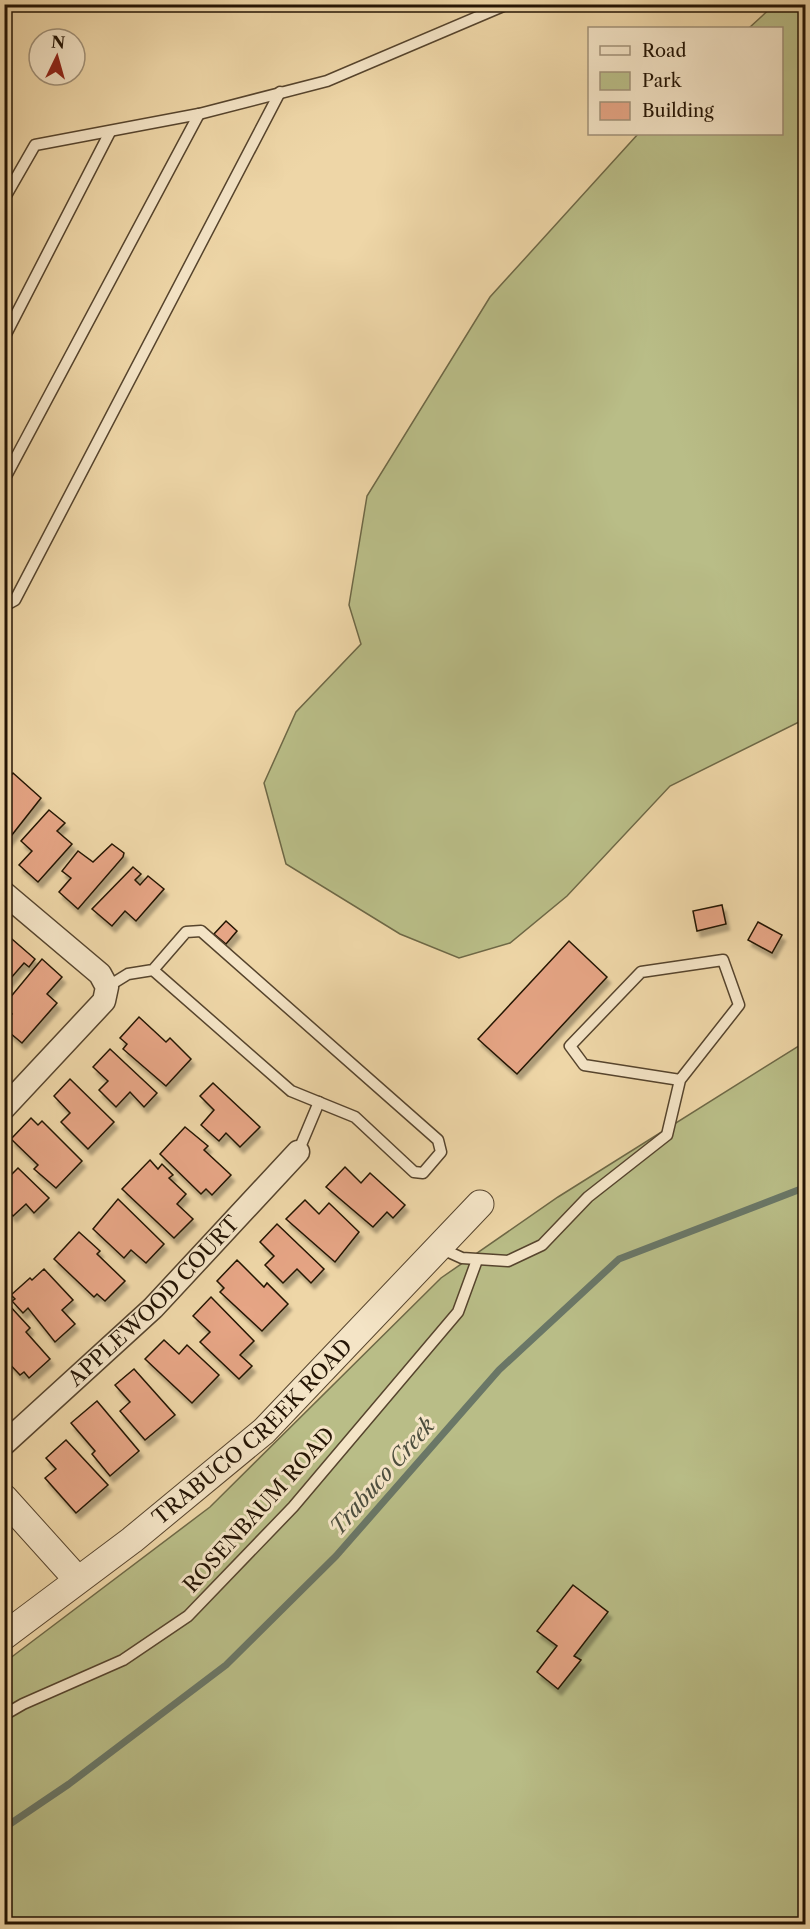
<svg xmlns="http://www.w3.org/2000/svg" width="810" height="1929" font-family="'Libre Caslon Text',serif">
<defs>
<filter id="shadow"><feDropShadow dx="3.5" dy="6" stdDeviation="1.5" flood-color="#0004"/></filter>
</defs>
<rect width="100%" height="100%" fill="#eed6a7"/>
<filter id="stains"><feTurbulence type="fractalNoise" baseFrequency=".00333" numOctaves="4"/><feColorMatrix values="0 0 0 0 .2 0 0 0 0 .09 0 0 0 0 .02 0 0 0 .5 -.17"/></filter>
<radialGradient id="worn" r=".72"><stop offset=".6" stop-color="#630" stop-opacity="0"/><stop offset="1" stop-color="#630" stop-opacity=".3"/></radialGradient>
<g fill="#b9bd87" stroke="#6e6846" stroke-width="1.5">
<path d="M775 4 806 5 805 719 670 786 567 896 510 943 459 958 400 934 286 864 264 783 296 712 361 644 349 605 367 496 490 297 638 134H782V28H749Z"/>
<path d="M805 1042V1924H5V1662L210 1507 441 1278 558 1197Z"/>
</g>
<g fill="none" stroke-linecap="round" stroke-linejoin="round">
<path stroke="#6a7767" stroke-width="7" d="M4 1828 69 1784 226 1665 336 1556 499 1370 619 1259 806 1187"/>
</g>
<g fill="#e6a585" stroke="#241404" stroke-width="1.5" filter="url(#shadow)">
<path d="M13 773 41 798 4 845V783Z"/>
<path d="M49 810 65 823 57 831 72 844 38 882 19 865 32 851 21 841Z"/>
<path d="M112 844 124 853 123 857 78 909 59 892 71 878 62 871 78 851 93 862Z"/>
<path d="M133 867 141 874 135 880 140 885 148 876 164 889 136 921 125 911 112 926 92 909Z"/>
<path d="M722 905 726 924 697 931 693 911Z"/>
<path d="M226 921 237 931 226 944 214 934Z"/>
<path d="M758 922 782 935 772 953 748 940Z"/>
<path d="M5 933 35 959 29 967 24 963 4 986Z"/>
<path d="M569 941 607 977 517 1074 478 1039Z"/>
<path d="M42 959 62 977 47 994 57 1003 22 1043 4 1028V1021L12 1014 4 1005Z"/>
<path d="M139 1017 166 1042 170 1038 191 1059 166 1086 123 1049 127 1044 120 1038Z"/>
<path d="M110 1049 157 1093 144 1107 130 1092 116 1107 99 1090 108 1081 93 1067Z"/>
<path d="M70 1079 114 1122 88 1149 61 1122 70 1113 54 1096Z"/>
<path d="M213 1083 260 1127 240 1147 226 1133 219 1141 201 1125 214 1110 200 1096Z"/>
<path d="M31 1118 38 1125 42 1121 82 1161 56 1188 34 1169 38 1165 11 1139Z"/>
<path d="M185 1127 208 1146 204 1150 231 1175 212 1195 206 1189 201 1194 160 1154Z"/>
<path d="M150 1160 158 1169 162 1164 173 1175 169 1178 186 1194 177 1204 193 1219 174 1238 122 1189Z"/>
<path d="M345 1167 361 1183 370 1173 405 1205 393 1218 387 1212 373 1227 326 1187Z"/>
<path d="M18 1168 49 1198 34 1213 26 1204 13 1216 4 1207V1175L8 1178Z"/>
<path d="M118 1199 164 1244 146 1263 131 1250 124 1258 93 1229Z"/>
<path d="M305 1200 319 1214 329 1203 359 1232 335 1262 286 1219Z"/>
<path d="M277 1224 324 1269 311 1283 297 1269 283 1283 265 1265 274 1256 260 1242Z"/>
<path d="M79 1232 100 1251 97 1254 125 1281 105 1301 97 1294 94 1297 54 1259Z"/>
<path d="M237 1260 264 1287 267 1283 288 1304 262 1331 220 1292 224 1288 217 1281Z"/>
<path d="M44 1269 73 1300 62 1310 75 1324 55 1342 28 1308 23 1313 12 1301 15 1299 11 1295 30 1278 32 1280Z"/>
<path d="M211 1297 254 1341 240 1355 252 1366 239 1379 200 1342 210 1332 193 1316Z"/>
<path d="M8 1304 30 1328 26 1332 50 1359 29 1378 24 1372 20 1375 4 1358V1308Z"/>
<path d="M164 1340 179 1354 187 1345 219 1375 192 1403 145 1359Z"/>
<path d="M134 1369 175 1415 145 1440 120 1411 130 1402 115 1385Z"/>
<path d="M97 1401 139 1451 110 1476 92 1454 95 1451 71 1423Z"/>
<path d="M66 1440 108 1485 76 1513 45 1478 56 1469 46 1458Z"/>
<path d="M573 1585 608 1612 574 1656 581 1660 558 1689 537 1672 557 1646 537 1631Z"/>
</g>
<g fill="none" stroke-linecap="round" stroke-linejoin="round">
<g stroke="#56442d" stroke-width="13">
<g id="service">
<path d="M4 199 35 145 199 114 327 81 508 4"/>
<path d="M4 338 110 132"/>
<path d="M4 480 199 114"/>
<path d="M4 606 15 600 280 92"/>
<path d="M107 987 128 974 153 970 186 932 201 931 438 1140 441 1152 423 1173 414 1172 355 1117 291 1091 153 970"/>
<path d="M298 1152 319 1102"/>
<path d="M440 1248 462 1258 508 1261 542 1245 588 1197 667 1135 680 1080 739 1005 723 960 641 972 570 1046 584 1065 680 1080"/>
<path d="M4 1715 23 1704 123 1660 188 1616 293 1507 458 1312 477 1260"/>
</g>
</g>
<g stroke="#56442d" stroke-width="25">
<g id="minor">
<path d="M4 893 100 974 107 987 104 1001 4 1108"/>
<path id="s1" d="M4 1444 153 1308 298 1152"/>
</g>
</g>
<g stroke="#56442d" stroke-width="29">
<g id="tertiary">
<path d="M4 1498 77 1579"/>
<path id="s2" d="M4 1636 132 1540 264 1431 480 1204"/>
</g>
</g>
<use href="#service" stroke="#f4e4c6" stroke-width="10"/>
<use href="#minor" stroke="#f4e4c6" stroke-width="22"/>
<use href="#tertiary" stroke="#f4e4c6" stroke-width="27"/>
</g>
<g text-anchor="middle" stroke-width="6" stroke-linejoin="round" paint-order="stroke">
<g font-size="21" fill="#241404" stroke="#f4e4c6">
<text dy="7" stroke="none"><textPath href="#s1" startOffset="207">APPLEWOOD COURT</textPath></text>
<text dy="7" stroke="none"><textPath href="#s2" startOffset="322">TRABUCO CREEK ROAD</textPath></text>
<text transform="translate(259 1510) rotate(-48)" y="7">ROSENBAUM ROAD</text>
</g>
<g font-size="22" font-style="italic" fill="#4d4e3e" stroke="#f4e4c6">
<text transform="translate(382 1476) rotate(-49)" y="8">Trabuco Creek</text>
</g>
</g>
<rect width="810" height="1929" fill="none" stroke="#eed6a7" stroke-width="24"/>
<rect x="6" y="6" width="798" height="1917" fill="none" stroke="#241404" stroke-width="3"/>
<rect x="12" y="12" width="786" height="1905" fill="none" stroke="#241404" stroke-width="1.5"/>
<rect x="588" y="27" width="195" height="108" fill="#f4e4c6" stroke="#a19178" stroke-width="1.5"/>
<rect x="600" y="46" width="30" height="9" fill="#f4e4c6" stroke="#a19178" stroke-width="1.5"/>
<text x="642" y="57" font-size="18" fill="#241404">Road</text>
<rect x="600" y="72" width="30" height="18" fill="#b9bd87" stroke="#a19178" stroke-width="1.5"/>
<text x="642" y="87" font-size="18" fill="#241404">Park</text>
<rect x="600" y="102" width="30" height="18" fill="#e6a585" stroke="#a19178" stroke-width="1.5"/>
<text x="642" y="117" font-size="18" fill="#241404">Building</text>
<g transform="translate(57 57) rotate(5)"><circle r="28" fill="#f4e4c6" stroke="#a19178" stroke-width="1.5"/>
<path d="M0-4.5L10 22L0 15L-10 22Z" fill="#8f2418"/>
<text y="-9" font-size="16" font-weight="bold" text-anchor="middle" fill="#241404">N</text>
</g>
<rect width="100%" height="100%" filter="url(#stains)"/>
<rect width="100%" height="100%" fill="url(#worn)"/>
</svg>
